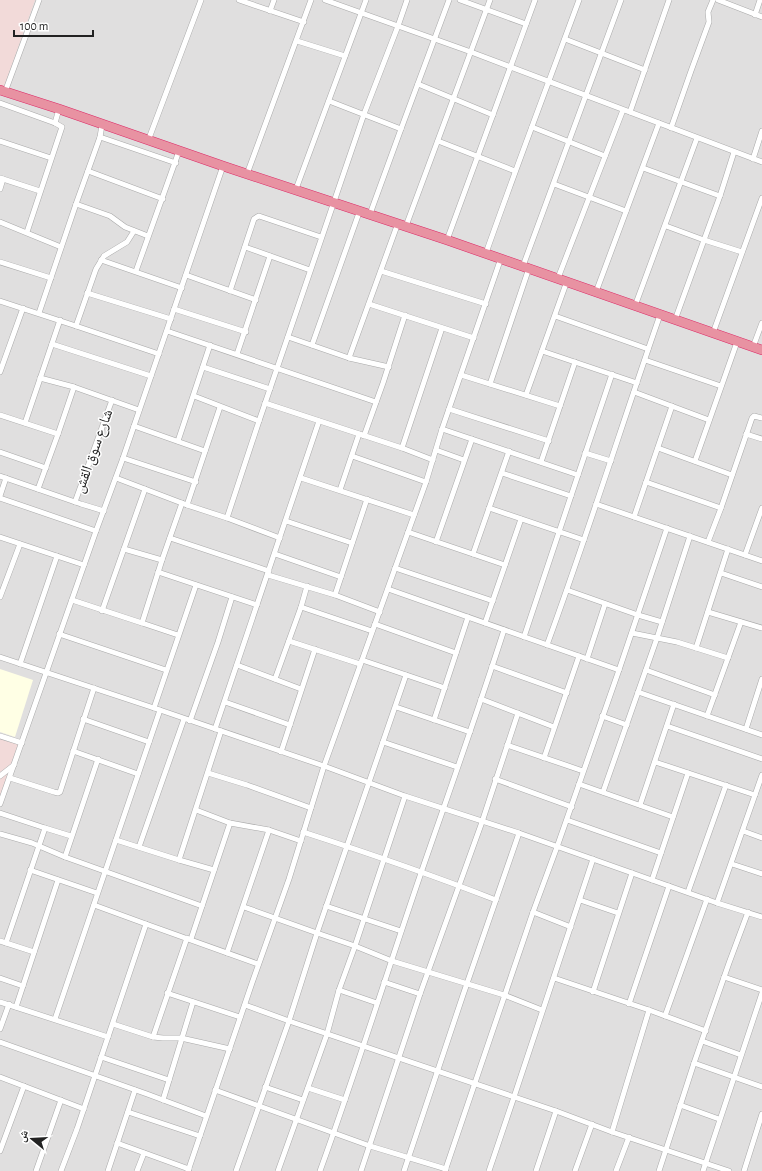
<svg xmlns="http://www.w3.org/2000/svg" width="762" height="1171" font-family="'Alegreya Sans','Noto Naskh Arabic',sans-serif">
<rect width="100%" height="100%" fill="#f2efe9"/>
<rect fill="#e0dfdf" x="0" y="0" width="762" height="1171"/>
<g fill="#f2dad9">
<path d="M0 0H35L4 87 0 86Z"/>
<path d="M0 739 18 744 0 796Z"/>
</g>
<path fill="#ffffe5" d="M0 669 33 680 15 737 0 732Z"/>
<g fill="none" stroke-linecap="round" stroke-linejoin="round">
<g stroke="#a9a9a9" stroke-width="6">
<g id="street">
<path d="M239 0 304 22"/>
<path d="M325 0 471 52 762 162"/>
<path d="M460 0 526 24"/>
<path d="M718 0 762 17"/>
<path d="M270 11 274 0"/>
<path d="M755 15 760 0"/>
<path d="M565 39 645 70"/>
<path d="M297 41 345 56"/>
<path d="M418 84 493 115"/>
<path d="M5 92 39 0"/>
<path d="M329 101 401 129"/>
<path d="M0 103 55 123 62 127 27 232"/>
<path d="M630 112 669 0"/>
<path d="M55 123 59 109"/>
<path d="M532 127 605 156"/>
<path d="M671 128 691 71 709 22 708 12 713 0"/>
<path d="M100 137 176 163"/>
<path d="M0 141 51 158"/>
<path d="M148 141 201 0"/>
<path d="M438 141 515 171"/>
<path d="M753 159 762 131"/>
<path d="M643 168 720 196"/>
<path d="M88 171 163 199"/>
<path d="M247 174 311 0"/>
<path d="M0 178 40 191"/>
<path d="M554 184 626 211"/>
<path d="M0 189 3 179"/>
<path d="M296 189 366 0"/>
<path d="M76 204 110 216 125 227 148 236"/>
<path d="M370 214 401 129 449 0"/>
<path d="M0 222 61 247"/>
<path d="M406 226 490 0"/>
<path d="M666 226 704 240 742 252"/>
<path d="M447 240 535 0"/>
<path d="M245 247 310 270"/>
<path d="M486 253C516 168 548 84 579 0"/>
<path d="M101 260 182 288"/>
<path d="M0 262 51 278"/>
<path d="M523 266 621 0"/>
<path d="M136 271 179 151"/>
<path d="M381 271 486 304"/>
<path d="M186 275 256 300"/>
<path d="M558 278 623 110"/>
<path d="M230 291 254 219 257 217 259 216 321 237"/>
<path d="M596 292 659 123"/>
<path d="M87 293 171 319"/>
<path d="M0 301 76 326 159 354"/>
<path d="M369 304 474 338"/>
<path d="M635 306 697 138"/>
<path d="M174 309 246 332"/>
<path d="M39 313 76 204 100 137 102 125"/>
<path d="M555 316 648 349"/>
<path d="M675 320 720 196 734 152"/>
<path d="M76 326 96 269 104 256 127 242 134 231"/>
<path d="M167 331 376 402"/>
<path d="M713 333 762 198"/>
<path d="M288 337 349 358 389 367"/>
<path d="M52 344 151 376"/>
<path d="M312 345 360 210"/>
<path d="M753 347 762 323"/>
<path d="M542 351 637 383"/>
<path d="M237 354 270 256"/>
<path d="M349 358 398 223"/>
<path d="M645 360 721 386"/>
<path d="M203 367 270 389"/>
<path d="M0 372 23 308"/>
<path d="M461 375 560 406"/>
<path d="M40 378 74 387 139 410"/>
<path d="M490 384 529 268"/>
<path d="M634 392 709 420"/>
<path d="M526 395 567 281"/>
<path d="M194 396 259 421"/>
<path d="M265 403 402 448 433 460"/>
<path d="M449 409 549 441"/>
<path d="M0 415 58 434"/>
<path d="M25 423 60 320"/>
<path d="M134 426 205 451"/>
<path d="M442 429 578 475"/>
<path d="M746 434 762 439"/>
<path d="M364 436 383 383 405 315"/>
<path d="M178 441 210 345"/>
<path d="M402 448 442 328"/>
<path d="M658 448 732 475"/>
<path d="M436 450 464 460"/>
<path d="M0 452 46 468"/>
<path d="M585 453 611 461"/>
<path d="M352 456 426 482"/>
<path d="M123 458 196 482"/>
<path d="M695 461 737 342"/>
<path d="M541 462 575 362"/>
<path d="M502 473 571 496"/>
<path d="M0 476 81 504 104 511"/>
<path d="M116 478 187 505 227 518 280 538"/>
<path d="M301 478 414 515"/>
<path d="M646 482 721 508"/>
<path d="M38 489 58 434 74 387"/>
<path d="M340 490 359 434"/>
<path d="M0 496 6 478"/>
<path d="M0 498 96 531"/>
<path d="M75 502 112 400"/>
<path d="M596 504 762 561"/>
<path d="M187 505 220 407"/>
<path d="M489 508 584 540"/>
<path d="M634 517 672 406"/>
<path d="M227 518 259 421 364 114 398 26 407 0"/>
<path d="M286 521 352 543"/>
<path d="M408 532 505 565"/>
<path d="M0 537 84 565"/>
<path d="M170 538 269 571"/>
<path d="M436 542 472 439"/>
<path d="M708 542 721 508 752 418 754 416 762 418"/>
<path d="M124 549 162 560"/>
<path d="M275 554 341 577"/>
<path d="M473 554 509 451"/>
<path d="M745 555 762 508"/>
<path d="M395 568 493 601"/>
<path d="M158 572 257 605"/>
<path d="M721 573 762 587"/>
<path d="M268 575 335 595 380 612"/>
<path d="M388 589 619 670 557 847 533 912 445 1171"/>
<path d="M567 590 638 615 662 622"/>
<path d="M335 595 367 499"/>
<path d="M0 597 20 544"/>
<path d="M72 600 142 623 162 560 182 503"/>
<path d="M301 607 372 631"/>
<path d="M102 611 145 489"/>
<path d="M708 612 762 628"/>
<path d="M142 623 178 635"/>
<path d="M485 623 521 519"/>
<path d="M375 624 456 653"/>
<path d="M632 633 677 642 728 658"/>
<path d="M59 634 166 670"/>
<path d="M524 637 578 475 612 374"/>
<path d="M289 641 360 664"/>
<path d="M547 645C587 536 622 424 660 315"/>
<path d="M696 648 728 549"/>
<path d="M0 657 160 710 324 766 405 796 519 833 717 903 762 917"/>
<path d="M587 659 605 604"/>
<path d="M362 660 445 688"/>
<path d="M20 664 57 556"/>
<path d="M237 665 301 689"/>
<path d="M492 666 567 693"/>
<path d="M619 670 667 528"/>
<path d="M646 670 715 695"/>
<path d="M275 679 301 607 307 586"/>
<path d="M638 692 762 735"/>
<path d="M481 699 554 727"/>
<path d="M225 702 290 725"/>
<path d="M396 707 470 732"/>
<path d="M154 708 196 585"/>
<path d="M602 716 627 725"/>
<path d="M707 716 741 622"/>
<path d="M83 719 149 742"/>
<path d="M434 720 468 617"/>
<path d="M190 721 218 642 232 597"/>
<path d="M667 726 762 759"/>
<path d="M215 729 319 421"/>
<path d="M746 729 762 679"/>
<path d="M0 736 22 743"/>
<path d="M383 742 457 767"/>
<path d="M507 745 583 771"/>
<path d="M73 751 138 774"/>
<path d="M281 752 315 649"/>
<path d="M544 758 579 656"/>
<path d="M655 762 755 795"/>
<path d="M208 773 247 785 311 808"/>
<path d="M0 776 14 765"/>
<path d="M10 778 54 792 58 793 60 792 94 688"/>
<path d="M495 779 572 807"/>
<path d="M579 784 673 817"/>
<path d="M603 792 657 638 690 536"/>
<path d="M0 804 96 531 123 458 223 166"/>
<path d="M640 805 674 704"/>
<path d="M196 810 230 823 269 830 301 841"/>
<path d="M0 813 45 828"/>
<path d="M567 820 661 853"/>
<path d="M743 831 762 838"/>
<path d="M303 832C368 853 432 875 496 900"/>
<path d="M0 834 32 843 65 857 202 906"/>
<path d="M116 840 179 860 214 870"/>
<path d="M139 847 184 719"/>
<path d="M65 857 98 759"/>
<path d="M179 860 221 731"/>
<path d="M732 864 762 874"/>
<path d="M30 870 97 893"/>
<path d="M652 880 688 773"/>
<path d="M688 892 726 785"/>
<path d="M580 900 618 913"/>
<path d="M717 903 762 775"/>
<path d="M94 905 146 924"/>
<path d="M326 906 401 931"/>
<path d="M244 907 317 933 355 946 392 961 504 995 542 1010"/>
<path d="M533 912 571 927"/>
<path d="M191 939 230 823"/>
<path d="M0 941 34 952"/>
<path d="M6 943 45 828 71 836"/>
<path d="M227 953 269 830"/>
<path d="M724 977 762 990"/>
<path d="M0 978 23 986"/>
<path d="M554 978 649 1010 706 1031"/>
<path d="M384 982 420 994"/>
<path d="M339 990 377 1003"/>
<path d="M593 992 632 873"/>
<path d="M167 993 240 1017"/>
<path d="M0 1002 108 1037"/>
<path d="M629 1004 669 886"/>
<path d="M245 1005 289 1021 556 1111 612 1132 729 1171"/>
<path d="M16 1007 58 880"/>
<path d="M665 1016 707 899"/>
<path d="M55 1019 160 710"/>
<path d="M113 1024 153 1037 163 1038H181L230 1049"/>
<path d="M0 1029 9 1004"/>
<path d="M153 1037 187 938"/>
<path d="M702 1041 741 1055"/>
<path d="M0 1042 147 1094 206 1116"/>
<path d="M101 1057 169 1080"/>
<path d="M694 1063 762 1087"/>
<path d="M0 1077 84 1109"/>
<path d="M265 1087 303 1100"/>
<path d="M308 1088 345 1100"/>
<path d="M215 1090 370 1146 446 1169"/>
<path d="M163 1100 193 1002"/>
<path d="M680 1105 719 1119"/>
<path d="M128 1112 200 1136"/>
<path d="M612 1132 649 1010"/>
<path d="M117 1143 189 1169"/>
<path d="M0 1151 24 1086"/>
<path d="M36 1171 61 1100"/>
<path d="M61 1171 77 1129 146 924 258 964"/>
<path d="M108 1171 135 1090"/>
<path d="M137 1171 144 1153"/>
<path d="M188 1171 252 983 289 879 324 766 426 482 442 429 501 258"/>
<path d="M236 1171 289 1021 317 933 406 675"/>
<path d="M278 1171 327 1034 339 990 355 946 405 796"/>
<path d="M320 1171C356 1072 387 972 421 873 449 792 478 711 504 630"/>
<path d="M361 1171 420 994 482 822 518 713"/>
<path d="M404 1171 463 995 519 833"/>
<path d="M489 1171 514 1097 593 859"/>
<path d="M536 1171 556 1111"/>
<path d="M575 1171 592 1124"/>
<path d="M616 1171 629 1137"/>
<path d="M659 1171 694 1063 729 963 748 912"/>
<path d="M703 1171 762 993"/>
<path d="M744 1171 762 1114"/>
</g>
</g>
<g stroke="#dc2a67" stroke-width="10">
<path id="highway" d="M0 90 59 109 223 166 447 240 762 350"/>
</g>
<use href="#street" stroke="#fff" stroke-width="5"/>
<use href="#highway" stroke="#e892a2" stroke-width="9"/>
</g>
<g text-anchor="middle" stroke-width="3" stroke-linejoin="round" paint-order="stroke">
<g font-size="15" fill="#222" stroke="#fff">
<text transform="translate(93 451) rotate(-70)" y="5">شارع سوق القش</text>
</g>
</g>
<g transform="translate(32 1139) rotate(288)" stroke="#ffffff" stroke-width="3" paint-order="stroke">
<path d="M0-3L7 15L0 10L-7 15Z" fill="#222222"/>
<text y="-6" font-size="11" font-weight="bold" text-anchor="middle" fill="#222222">ش</text>
</g>
<path d="M14 30v6h79v-6" fill="none" stroke="#222222" stroke-width="2"/>
<text x="20" y="30" font-size="12" fill="#222222" stroke="#ffffff" stroke-width="3" paint-order="stroke">100 m</text>
</svg>
